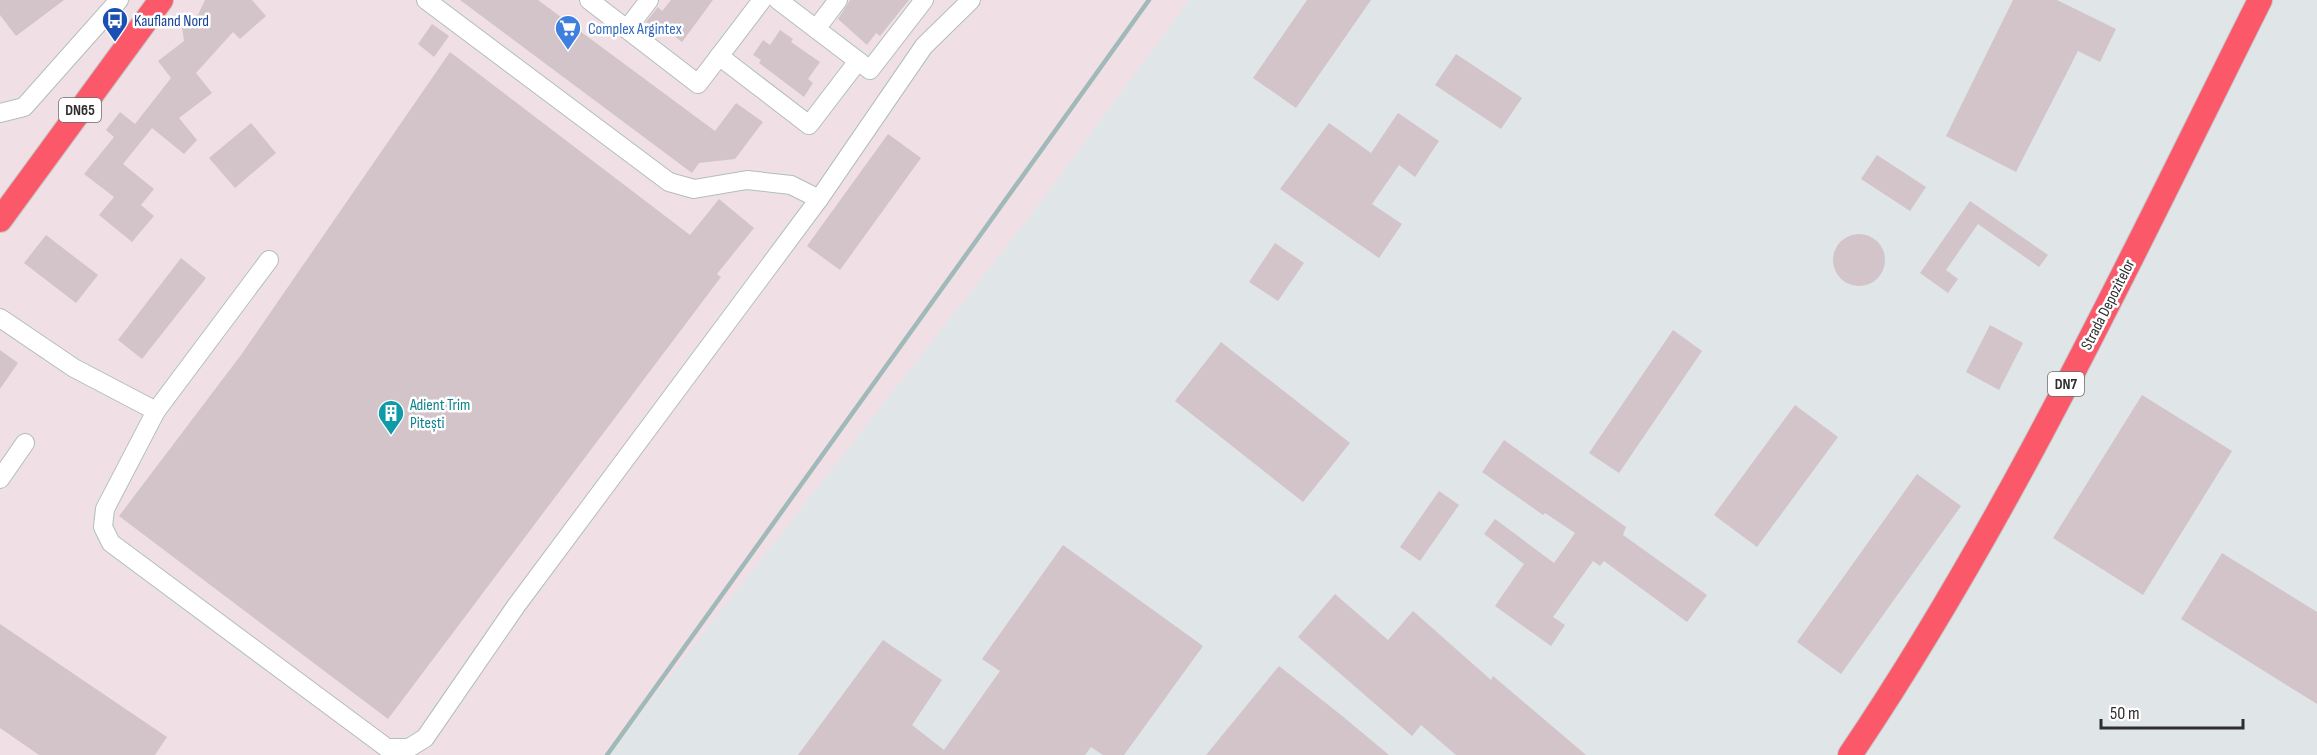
<svg xmlns="http://www.w3.org/2000/svg" width="2317" height="755" font-family="'Sofia Sans Condensed',sans-serif">
<rect width="100%" height="100%" fill="#f0e0e5"/>
<path fill="#e0e5e8" d="M1189 0H2317V755H608L1031 215Z"/>
<g fill="#d2c4c8">
<path d="M0 0H64L16 36 0 15Z"/>
<path d="M205 0H252L266 16 240 39 233 32 196 73 212 93 179 118 197 140 184 154 152 128 123 164 154 189 141 205 154 216 132 242 99 215 114 197 84 174 114 137 106 130 120 112 135 124 171 78 158 61 184 41 182 27 185 22 198 15Z"/>
<path d="M460 0H538L715 131 736 103 763 122 735 159 699 163 692 173Z"/>
<path d="M671 0H713L682 42 666 30 663 34 646 22 658 7 662 11Z"/>
<path d="M850 0H909L880 36 876 33 867 45 838 19Z"/>
<path d="M1307 0H1371L1296 108 1253 78Z"/>
<path d="M2013 0H2057L2116 29 2100 62 2078 51 2016 172 1946 136Z"/>
<path d="M432 24 449 36 434 57 418 44Z"/>
<path d="M780 30 793 39 791 42 820 62 808 79 813 83 804 97 759 63 761 60 753 55 763 40 770 45Z"/>
<path d="M450 52 690 235 719 199 754 228 717 274 721 277 388 719 119 516 241 355Z"/>
<path d="M1456 54 1522 98 1501 129 1435 85Z"/>
<path d="M1398 113 1439 141 1415 177 1399 165 1372 204 1402 224 1379 258 1280 189 1329 123 1371 153Z"/>
<path d="M251 123 276 153 235 188 209 158Z"/>
<path d="M888 134 921 158 840 270 807 246Z"/>
<path d="M1877 155 1926 187 1910 211 1861 179Z"/>
<path d="M1970 201 2048 255 2039 267 1978 224 1946 270 1958 279 1948 293 1920 273Z"/>
<circle cx="1859" cy="260" r="26"/>
<path d="M46 235 98 275 76 303 24 263Z"/>
<path d="M1275 243 1304 263 1278 301 1249 282Z"/>
<path d="M181 258 206 278 142 359 118 340Z"/>
<path d="M1990 325 2023 343 1999 390 1966 372Z"/>
<path d="M1673 330 1702 351 1619 473 1589 453Z"/>
<path d="M1221 342 1350 443 1303 502 1175 401Z"/>
<path d="M0 350 18 363 0 389Z"/>
<path d="M2142 395 2232 451 2143 595 2053 538Z"/>
<path d="M1795 405 1838 437 1757 547 1714 515Z"/>
<path d="M1504 440 1626 527 1623 535 1707 595 1687 622 1604 561 1600 566 1593 561 1553 617 1565 625 1551 646 1495 606 1524 564 1484 534 1495 519 1554 563 1575 533 1545 513 1543 515 1482 472Z"/>
<path d="M1917 474 1961 506 1841 674 1797 642Z"/>
<path d="M1439 491 1459 505 1420 561 1400 547Z"/>
<path d="M1063 545 1203 646 1124 755H1103L1091 747 1085 755H798L883 640 942 680 912 725 944 750 1000 671 982 659Z"/>
<path d="M2222 553 2317 612V704L2181 619Z"/>
<path d="M1335 594 1388 640 1413 611 1491 680 1493 676 1586 755H1456L1421 725 1412 736 1298 637Z"/>
<path d="M0 624 167 737 155 755H39L0 728Z"/>
<path d="M1279 666 1341 715 1389 755H1206Z"/>
</g>
<g fill="none" stroke-linecap="round" stroke-linejoin="round">
<g stroke="#b0bebe" stroke-width="20">
<g id="minor">
<path d="M426 0 669 182 694 189 747 180 791 185 819 199"/>
<path d="M589 0 698 84 762 0"/>
<path d="M778 0 870 70 924 0"/>
<path d="M627 29 649 0"/>
<path d="M816 29 838 0"/>
<path d="M719 56 809 125 858 61"/>
<path d="M0 113 24 107 119 0"/>
<path d="M0 318 74 368 156 411 269 260"/>
<path d="M156 411 105 509 103 527 111 543 387 748H409L425 738 516 606 819 199 924 46 971 0"/>
<path d="M0 479 25 443"/>
</g>
</g>
<g stroke="#c4c4c4" stroke-width="26">
<g id="major">
<path d="M0 220 161 0"/>
<path d="M1850 755C2010 518 2132 255 2260 0"/>
</g>
</g>
<use href="#minor" stroke="#fff" stroke-width="18"/>
<use href="#major" stroke="#fb596a" stroke-width="24"/>
<path stroke="#a1b9b9" stroke-width="4.5" d="M607 755 1149 0"/>
</g>
<defs>
<g id="bus-pin" transform="scale(1.35)"><path d="M0 17L-7.5 6A9.5 9.5 0 1 1 7.5 6Z" fill="#1a4fb4" stroke="#fff"/><path d="M-5-6H5V4H4V6H2V4H-2V6H-4V4H-5ZM-3.5-4V0h7V-4ZM-3.5 1.2v1.5H-2V1.2ZM2 1.2v1.5H3.5V1.2Z" fill="#fff"/></g>
<g id="supermarket-pin" transform="scale(1.35)"><path d="M0 17L-7.5 6A9.5 9.5 0 1 1 7.5 6Z" fill="#3f7fe0" stroke="#fff"/><path d="M-6-5.5h2.5l.6 2H6L4.5 2H-2.5L-4.4-4H-6ZM-1.5 3.2a1.3 1.3 0 1 0 .1 0ZM3 3.2a1.3 1.3 0 1 0 .1 0Z" fill="#fff"/></g>
<g id="building-pin" transform="scale(1.35)"><path d="M0 17L-7.5 6A9.5 9.5 0 1 1 7.5 6Z" fill="#0f9aa8" stroke="#fff"/><path d="M-4-6H4V6H1V3H-1V6H-4ZM-2.5-4.3h1.7v1.8h-1.7ZM.8-4.3h1.7v1.8H.8ZM-2.5-1h1.7V.8h-1.7ZM.8-1h1.7V.8H.8Z" fill="#fff"/></g>
</defs>
<g fill-rule="evenodd">
<use href="#bus-pin" x="115" y="20"/>
<use href="#supermarket-pin" x="568" y="28"/>
<use href="#building-pin" x="391" y="413"/>
</g>
<g text-anchor="middle" stroke-width="5" stroke-linejoin="round" paint-order="stroke">
<g fill="#fff" stroke="#6d6d6d" stroke-width="1.5">
<rect x="59" y="98" width="42" height="24" rx="4.5"/>
<rect x="2048" y="372" width="36" height="24" rx="4.5"/>
</g>
<g font-size="15" font-weight="bold" fill="#2e2e2e">
<text x="80" y="115">DN65</text>
<text x="2066" y="389">DN7</text>
</g>
<g font-size="16" fill="#164399" stroke="#fff" text-anchor="start">
<text x="134" y="26">Kaufland Nord</text>
</g>
<g font-size="16" fill="#366cbe" stroke="#fff" text-anchor="start">
<text x="588" y="34">Complex Argintex</text>
</g>
<g font-size="16" fill="#2e2e2e" stroke="#fff">
<text transform="translate(2107 304) rotate(-63)" y="6">Strada Depozitelor</text>
</g>
<g font-size="16" fill="#0d838f" stroke="#fff" text-anchor="start">
<text x="410" y="410">Adient Trim<tspan x="410" dy="18">Pitești</tspan></text>
</g>
</g>
<path d="M2101 719v9h142v-9" fill="none" stroke="#2e2e2e" stroke-width="3"/>
<text x="2110" y="719" font-size="18" fill="#2e2e2e" stroke="#ffffff" stroke-width="4.5" paint-order="stroke">50 m</text>
</svg>
